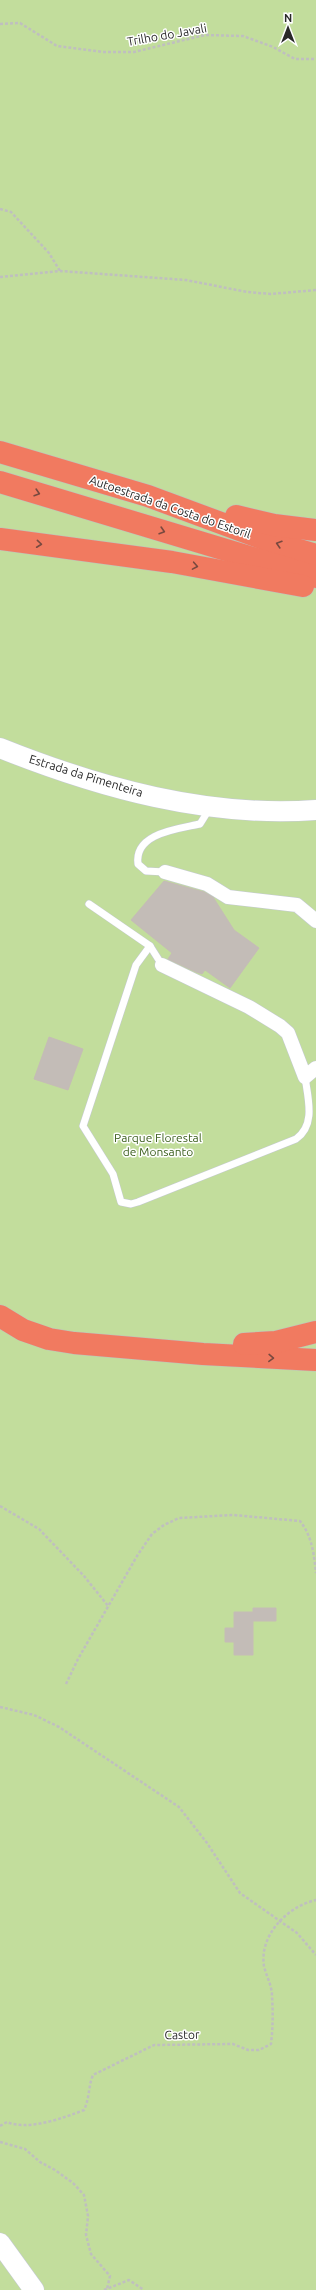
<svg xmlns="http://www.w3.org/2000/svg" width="316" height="2290" font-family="Ubuntu,sans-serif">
<rect width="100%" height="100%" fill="#eae0dc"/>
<rect fill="#c2dd9c" x="0" y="0" width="316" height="2290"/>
<g fill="#c3bcb7" stroke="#c5bcb6">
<path d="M164 881 204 892 213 897 234 930 259 948 230 988 205 970 202 974 196 972 168 959 172 953 131 920Z"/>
<path d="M49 1037 83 1049 68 1090 34 1079Z"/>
<path d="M253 1608H276V1621H253V1655H234V1642H225V1628H234V1612H253Z"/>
</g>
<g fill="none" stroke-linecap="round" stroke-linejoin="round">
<g stroke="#c4cad2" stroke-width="8">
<g id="service">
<path d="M165 872 146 871 138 864C134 833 178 829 200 824L210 808"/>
<path d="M89 904 150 946 162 965"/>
<path d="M150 946 136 965 83 1126 113 1174 121 1202 131 1204 138 1202 296 1139C316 1125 308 1099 305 1077"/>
</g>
</g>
<g stroke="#c4cad2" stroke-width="15">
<g id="minor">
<path d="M165 872 207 884 228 897 297 905 316 921"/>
<path d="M162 965 249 1007 280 1026 288 1033 305 1077 316 1068"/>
</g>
</g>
<g stroke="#c4cad2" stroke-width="21">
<g id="secondary">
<path d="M0 748C100 788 208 818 316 810"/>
<path d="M0 2243 34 2290"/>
</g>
</g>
<g stroke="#bfbfbf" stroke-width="23">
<g id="motorway">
<path d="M0 452 148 496 272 542 316 555"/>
<path d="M0 482 316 577"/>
<path d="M236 516 274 525 316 530"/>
<path d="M0 539 172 562 303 586"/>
<path d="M0 1316 23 1330 49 1339 74 1343 203 1354 316 1360"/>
<path d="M244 1344 276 1342 316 1332"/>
</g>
</g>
<g stroke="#bfbfbf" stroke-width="2.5" stroke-dasharray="3 2" stroke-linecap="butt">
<path d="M0 24 20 23 57 46 103 52H134L205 35 243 36 273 47 295 59H316"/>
<path d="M0 209 11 212 49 253 60 271"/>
<path d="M0 277 60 271 186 280 247 292 271 294 316 290"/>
<path d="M0 1506 39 1529 84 1576 109 1607"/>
<path d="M66 1684 78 1659 137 1556 152 1534 164 1525 179 1518 233 1515 300 1521C312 1536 314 1554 316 1573"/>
<path d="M0 1707 34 1715 59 1727 179 1807 207 1843 240 1893 297 1933 316 1955"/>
<path d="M0 2126 7 2122C27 2131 64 2118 84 2110 90 2097 88 2087 93 2075L154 2045 233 2044 248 2050H259L271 2044C273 2027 273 2012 272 1996 272 1985 266 1976 264 1966 259 1935 288 1906 316 1900"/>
<path d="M0 2142 25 2149 40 2162 55 2170 73 2183 84 2195 88 2216 86 2235 91 2254 110 2276 107 2289"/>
<path d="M104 2290 129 2280 144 2290"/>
</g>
<use href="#service" stroke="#fff" stroke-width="7"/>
<use href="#minor" stroke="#fff" stroke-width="14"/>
<use href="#secondary" stroke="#fff" stroke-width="20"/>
<use href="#motorway" stroke="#f17a60" stroke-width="22"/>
</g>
<defs><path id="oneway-chevron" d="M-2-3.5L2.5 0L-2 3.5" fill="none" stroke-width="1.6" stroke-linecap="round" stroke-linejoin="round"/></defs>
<g stroke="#79493f">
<use href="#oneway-chevron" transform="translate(37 493) rotate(17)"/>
<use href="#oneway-chevron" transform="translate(162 531) rotate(17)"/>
<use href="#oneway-chevron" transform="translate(39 544) rotate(6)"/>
<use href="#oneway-chevron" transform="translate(279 544) rotate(-163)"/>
<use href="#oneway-chevron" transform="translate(195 566) rotate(10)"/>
<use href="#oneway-chevron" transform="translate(271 1358) rotate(2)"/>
</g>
<g text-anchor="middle" stroke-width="3" stroke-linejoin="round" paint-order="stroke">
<g font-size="12" fill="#292929" stroke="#fff">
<text transform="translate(167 35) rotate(-10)" y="4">Trilho do Javali</text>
<text transform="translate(170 507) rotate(19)" y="4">Autoestrada da Costa do Estoril</text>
<text transform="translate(86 776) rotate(17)" y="4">Estrada da Pimenteira</text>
<text transform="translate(182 2035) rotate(-1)" y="4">Castor</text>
</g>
<g font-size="12" fill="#3d601f" stroke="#fff">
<text x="158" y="1142">Parque Florestal<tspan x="158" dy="14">de Monsanto</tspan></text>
</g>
</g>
<g transform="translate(288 28)" stroke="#ffffff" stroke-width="3" paint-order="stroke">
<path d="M0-3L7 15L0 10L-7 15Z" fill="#292929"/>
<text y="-6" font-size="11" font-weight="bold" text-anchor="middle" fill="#292929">N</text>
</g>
</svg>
